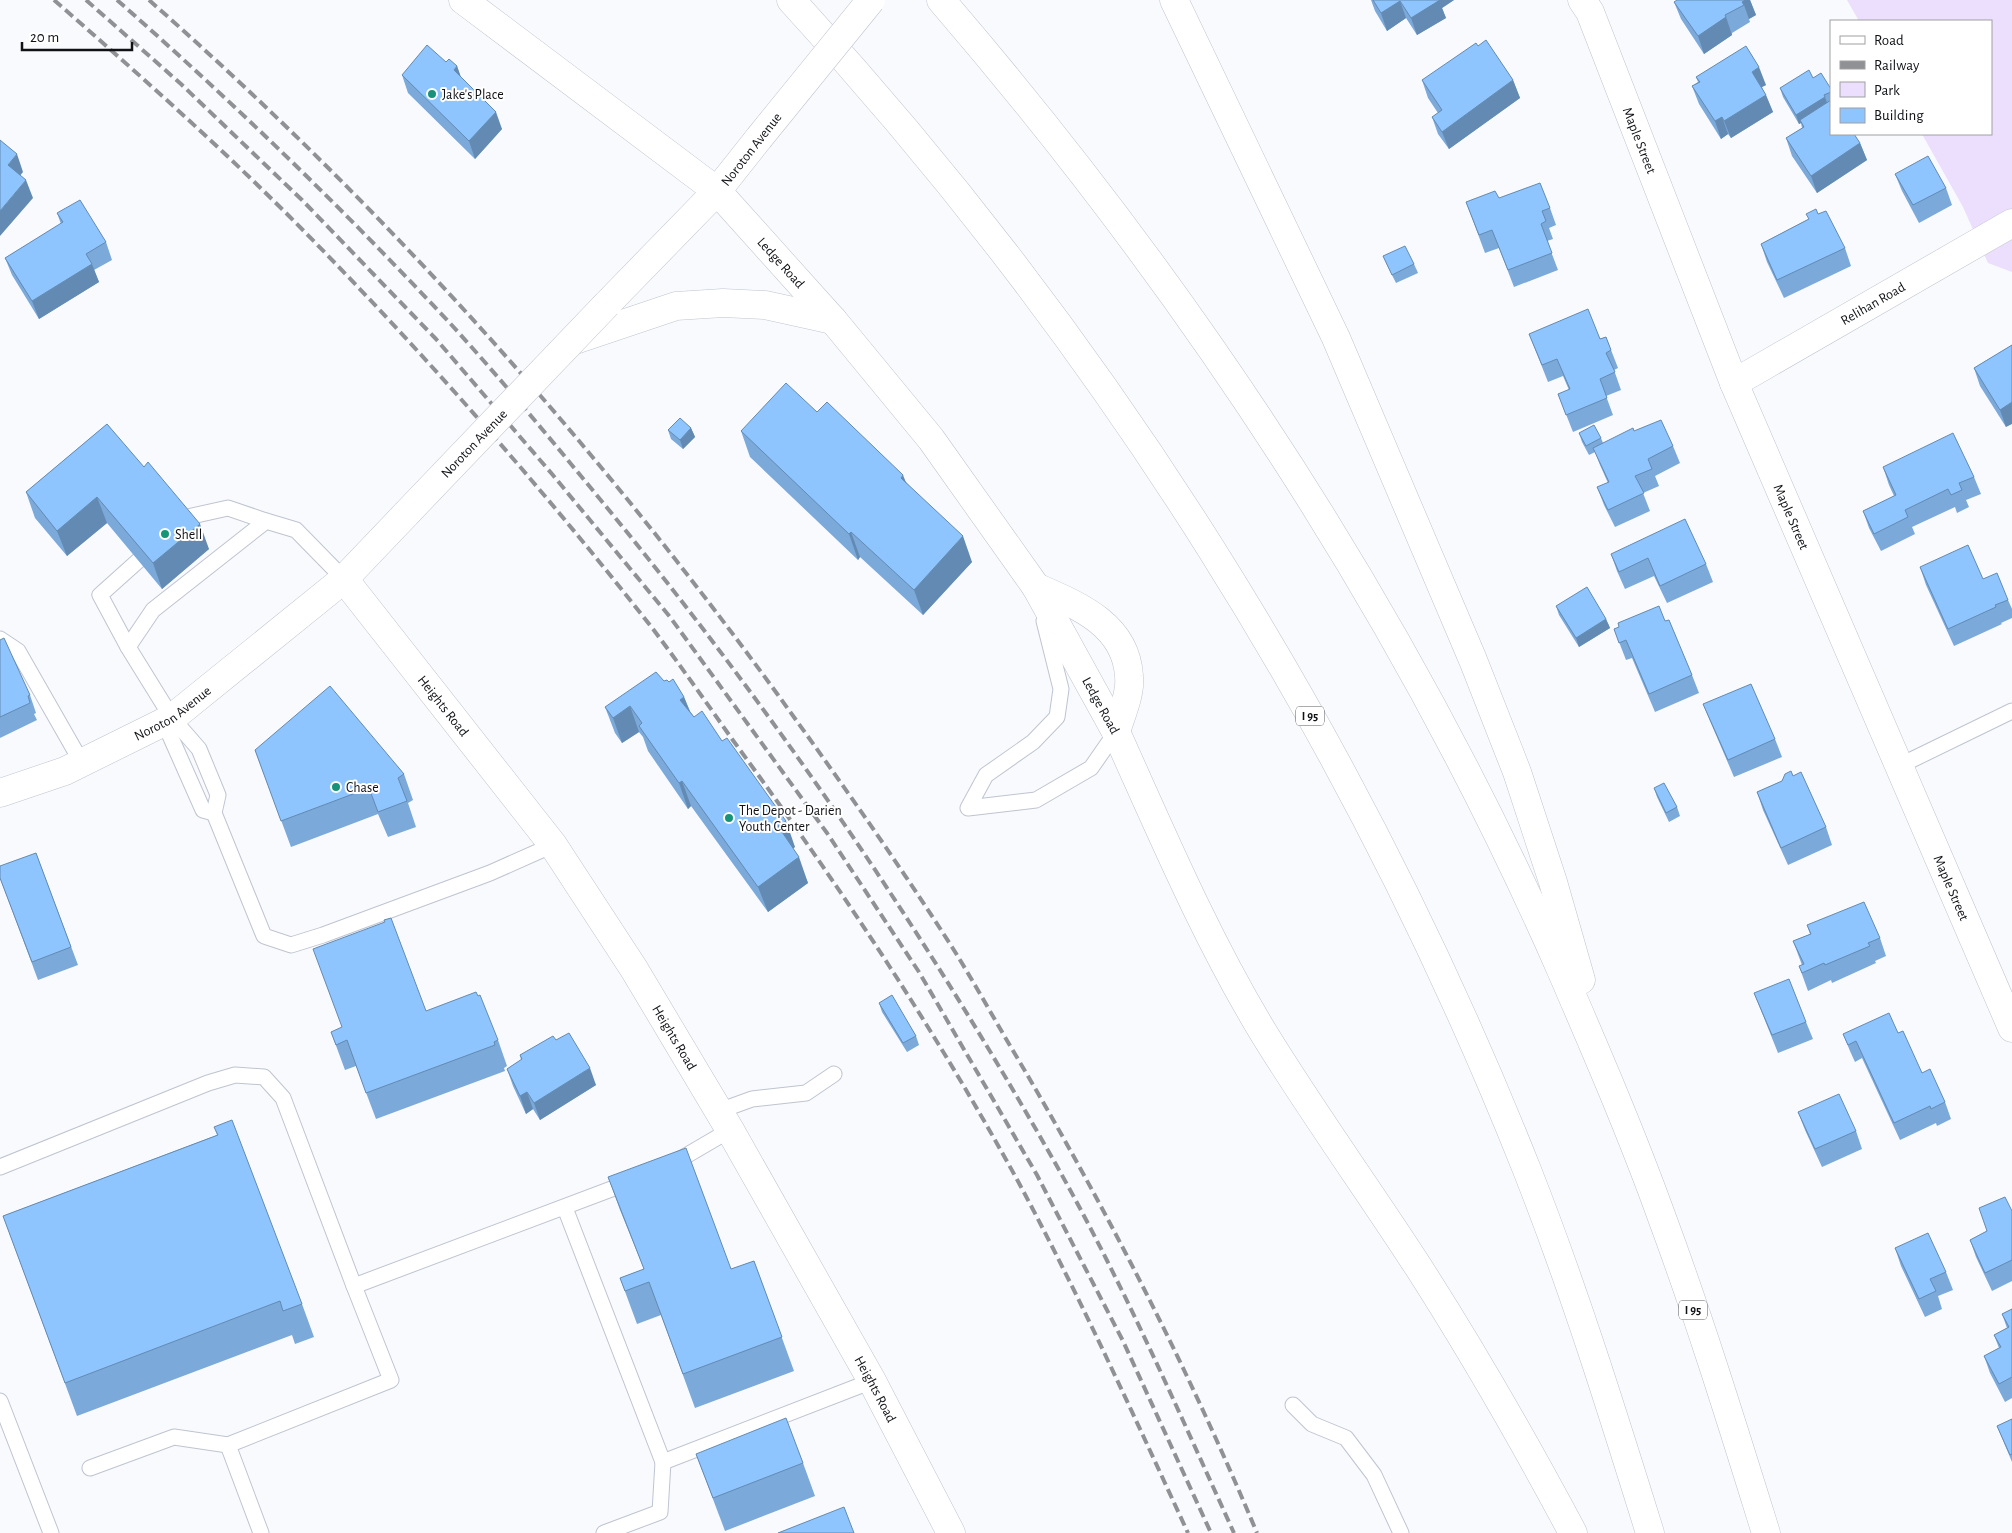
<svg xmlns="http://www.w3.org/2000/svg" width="2012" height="1533" font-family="'Alegreya Sans',sans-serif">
<rect width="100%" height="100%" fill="#f9fafd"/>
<path fill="#ecdefd" d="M1847 0H2012V272L1988 263 1963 207 1922 134H1991V21H1859Z"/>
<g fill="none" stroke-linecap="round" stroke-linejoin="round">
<g stroke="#bfc4d1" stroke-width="17">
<g id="lane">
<path d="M183 518 228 508 266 521"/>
<path d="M344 579 296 530 266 521 153 610 128 647 172 718 199 749 218 795 214 813 264 936 291 945 323 935 490 873 553 845"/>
<path d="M1044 621 1061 689 1057 717 1033 742 986 775 968 808 1036 800 1091 768 1116 732"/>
<path d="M0 639 18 651 82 763"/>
<path d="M128 647 100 595 139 560"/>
<path d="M164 722 203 810 214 813"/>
<path d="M1899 766 2012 711"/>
<path d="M719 1111 752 1099 806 1093 834 1074"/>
<path d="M672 1164 730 1130"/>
<path d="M0 1167 208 1083 235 1075 264 1077 283 1098 354 1286"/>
<path d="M565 1208 663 1462 872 1381"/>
<path d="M0 1401 51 1533"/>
<path d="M1293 1405 1312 1424 1346 1438 1374 1475 1401 1533"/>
<path d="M228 1445 261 1533"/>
<path d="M90 1468 174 1437 228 1445 391 1380 354 1286 630 1182"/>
<path d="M604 1533 660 1512 663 1462"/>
</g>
</g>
<g stroke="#bfc4d1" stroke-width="29">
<g id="street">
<path id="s1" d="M1734 383 2012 223"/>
</g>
</g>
<g stroke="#bfc4d1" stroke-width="29">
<g id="secondary">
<path id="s2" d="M463 0 717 191 833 320 931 439 1036 587 1116 732"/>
<path id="s3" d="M1582 0 1590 12 1734 383 2012 1028"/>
<path d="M607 304 717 191 759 138"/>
<path d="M572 341 676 306 723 303 765 305 833 320"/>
<path id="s4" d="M344 579 553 845 634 969 730 1130 872 1381 951 1533"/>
<path d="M1036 587C1077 605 1126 624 1129 676 1131 694 1121 715 1116 732"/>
<path id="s5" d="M0 793 65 771 172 718 344 579 406 514"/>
</g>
</g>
<g stroke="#bfc4d1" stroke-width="29">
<g id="highway">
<path d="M791 0C1105 341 1356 739 1527 1170 1574 1289 1612 1411 1650 1533"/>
<path d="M941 0C1192 292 1406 617 1561 970 1596 1051 1631 1132 1661 1215 1700 1320 1733 1427 1766 1533"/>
<path d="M1174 0 1336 338 1473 660 1517 772 1553 882 1581 980"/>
<path d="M1116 732C1162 834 1205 936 1263 1032 1312 1112 1368 1189 1419 1268 1474 1354 1525 1443 1573 1533"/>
</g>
</g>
<use href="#lane" stroke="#fff" stroke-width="15"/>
<use href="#street" stroke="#fff" stroke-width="28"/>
<use href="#secondary" stroke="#fff" stroke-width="28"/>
<use href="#highway" stroke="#fff" stroke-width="28"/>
<g stroke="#909194" stroke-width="4" stroke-dasharray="10 5" stroke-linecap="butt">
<path d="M54 0C134 70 214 141 289 216 418 346 540 485 653 629 680 665 706 702 732 739 837 882 935 1029 1020 1185 1081 1299 1134 1416 1188 1533"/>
<path d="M86 0 181 84 302 200 436 339 552 474 670 617 827 833 919 972 1037 1175 1123 1341 1211 1533"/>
<path d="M117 0C233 102 343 209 448 321 502 380 553 442 604 504 774 711 922 928 1054 1161 1122 1281 1177 1408 1234 1533"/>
<path d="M149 0C385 208 592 440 778 695 838 778 897 861 952 947 974 982 994 1019 1015 1054 1106 1208 1188 1368 1257 1533"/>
</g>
<g stroke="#bfc4d1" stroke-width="29" stroke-linecap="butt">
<g id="secondary-bridge">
<path d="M759 138 871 0"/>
<path id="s6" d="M406 514 607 304"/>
</g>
</g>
<use href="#secondary-bridge" stroke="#fff" stroke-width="28"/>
</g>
<g fill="#7aa9da">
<path d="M1371 0H1454L1442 8 1446 18 1417 35 1406 18 1387 31 1375 11Z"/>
<path d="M1750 0 1756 15 1749 19 1750 22 1732 33V35L1704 54 1681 19 1674 2Z"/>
<path d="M1478 46 1513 80 1520 98 1449 149 1438 134 1432 117 1438 113 1428 98 1422 80Z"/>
<path d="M446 62 457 66 461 77 502 129 475 159 408 93 402 75Z"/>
<path d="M1696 77 1766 85 1762 87 1773 112 1731 138 1728 134 1721 139 1699 104 1692 86 1698 82Z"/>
<path d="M1813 78 1831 89V134L1860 143 1867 160 1817 193 1792 156 1786 138 1802 128 1801 123 1799 124 1783 97 1780 88Z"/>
<path d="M1895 174 1946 188 1952 205 1919 223 1902 191Z"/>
<path d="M1499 198 1550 208 1556 225 1549 228 1553 239 1547 241 1558 270 1514 287 1499 248 1485 253 1466 202Z"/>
<path d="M57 213 106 242 112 260 94 270 99 282 39 319 12 275 5 258 61 224Z"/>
<path d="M1818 214 1845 248 1851 266 1784 298 1767 262 1761 244Z"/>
<path d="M1383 256 1414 264 1418 273 1396 283 1387 265Z"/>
<path d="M1529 334 1600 339 1606 337 1618 368 1614 370 1621 390 1606 396 1613 415 1573 432 1558 394 1569 390 1563 376 1548 382Z"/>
<path d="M2012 345 2006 427 1980 386 1974 368Z"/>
<path d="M817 412 906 482 972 562 923 615 860 557 858 560 750 457 741 431Z"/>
<path d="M107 424 209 549 162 589 107 523 67 556 35 518 26 492Z"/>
<path d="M691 428 695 437 683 449 671 439 668 430Z"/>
<path d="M1634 431 1673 446 1680 463 1655 476 1659 486 1643 493 1650 511 1615 527 1604 505 1597 487 1608 483 1600 465 1595 452 1589 455 1582 442 1579 433 1601 438 1603 443Z"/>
<path d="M1883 467 1974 477 1981 494 1966 500 1969 507 1957 513 1955 507 1912 527 1915 534 1881 551 1869 528 1863 511 1894 496 1889 485Z"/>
<path d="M1611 554 1706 564 1713 582 1667 603 1654 576 1625 589 1617 571Z"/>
<path d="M1920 567 1983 579 2008 600 2012 609V618L2001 623 2002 624 1954 646 1926 585Z"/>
<path d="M1556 606 1606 619 1610 628 1579 647 1559 615Z"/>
<path d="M1665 621 1692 675 1699 693 1655 712 1632 658 1626 660 1614 629Z"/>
<path d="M0 640 30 695 36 713 34 714 37 720 0 738Z"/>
<path d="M664 681 669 682 684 697 690 711 694 717 722 741 795 847 793 848 808 883 768 912 691 806 688 809 648 751 643 737 639 732 622 743 615 733 605 707Z"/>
<path d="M1703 704 1775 739 1782 757 1734 777 1710 721Z"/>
<path d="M255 750 404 774 413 800 408 803 416 827 388 837 378 814 291 847Z"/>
<path d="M1793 776 1826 827 1832 845 1788 865 1763 810 1757 792Z"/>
<path d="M1654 788 1677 807 1680 816 1669 822 1657 797Z"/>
<path d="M36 853 78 965 38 980 0 878Z"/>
<path d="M1807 925 1880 938 1886 956 1875 961 1876 963 1832 983 1831 980 1808 991 1799 966 1802 965 1793 941 1810 934Z"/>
<path d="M1754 993 1806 1022 1813 1039 1778 1053Z"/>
<path d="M879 1003 916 1036 919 1045 907 1052 882 1012Z"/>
<path d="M426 1011 498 1040 507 1066 504 1068 505 1071 376 1119 356 1066 345 1070 331 1032Z"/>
<path d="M1898 1033 1922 1073 1945 1102 1951 1119 1937 1126 1936 1123 1900 1140 1862 1058 1855 1062 1850 1051 1843 1034Z"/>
<path d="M556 1040 596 1085 540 1120 533 1109 526 1114 513 1086 507 1069 521 1060 520 1055Z"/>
<path d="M1798 1112 1856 1131 1862 1149 1822 1167 1805 1130Z"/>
<path d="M214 1127 302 1304 314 1337 295 1344 292 1335 77 1416 3 1216 217 1135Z"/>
<path d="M608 1177 731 1269 754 1261 794 1371 695 1408 661 1315 637 1324 620 1278 644 1269 620 1210Z"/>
<path d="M2012 1211V1281L1992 1291 1976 1257 1970 1240 1987 1231Z"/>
<path d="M1895 1248 1946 1272 1953 1290 1938 1296 1942 1309 1925 1317 1901 1266Z"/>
<path d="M2012 1309V1398L2005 1402 1990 1373 1984 1356 1999 1348 1994 1335 2007 1328 2002 1314Z"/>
<path d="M2012 1419V1462L1997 1426Z"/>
<path d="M696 1454 803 1463 815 1496 725 1531Z"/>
</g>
<g fill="#638ab2">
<path d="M1437 0H1454L1442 8 1446 18 1417 35 1411 18Z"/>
<path d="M1745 0H1750L1756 15 1749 19 1744 5 1742 2Z"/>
<path d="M1400 1 1406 18 1387 31 1381 13Z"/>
<path d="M1726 17 1732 35 1704 54 1698 36Z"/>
<path d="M457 66 463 84 454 70Z"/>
<path d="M1759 67 1766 85 1758 89 1752 72Z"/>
<path d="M1513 80 1520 98 1449 149 1442 132Z"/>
<path d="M1766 95 1773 112 1731 138 1724 121Z"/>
<path d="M1825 97 1828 106 1800 120 1801 123 1799 124 1796 115Z"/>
<path d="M496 112 502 129 475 159 469 141Z"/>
<path d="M1722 117 1728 134 1721 139 1715 121Z"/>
<path d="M1860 143 1867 160 1817 193 1811 176Z"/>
<path d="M17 154 23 172 14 183 8 165Z"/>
<path d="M26 180 33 198 0 236V211Z"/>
<path d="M92 264 99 282 39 319 32 301Z"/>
<path d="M2012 402V424L2006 427 2000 410Z"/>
<path d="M691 428 695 437 683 449 680 440Z"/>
<path d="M903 475 913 500 901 478Z"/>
<path d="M97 497 107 523 67 556 57 531Z"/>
<path d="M200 524 209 549 162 589 153 563Z"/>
<path d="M851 532 860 557 858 560 849 534Z"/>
<path d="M963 536 972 562 923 615 914 590Z"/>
<path d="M1606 619 1610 628 1579 647 1576 638Z"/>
<path d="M684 697 694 722 680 700Z"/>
<path d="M630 706 639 732 622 743 613 718Z"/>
<path d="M682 781 691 806 688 809 679 783Z"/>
<path d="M786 821 795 847 788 852 778 826Z"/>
<path d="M799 857 808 883 768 912 758 887Z"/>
<path d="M590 1068 596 1085 540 1120 534 1103Z"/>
<path d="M527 1092 533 1109 526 1114 520 1096Z"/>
</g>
<g fill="#8ec5fe" stroke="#638ab2">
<path d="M1373 0H1440L1411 18 1400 1 1381 13Z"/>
<path d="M1677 0H1745L1742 2 1744 5 1725 15 1726 17 1698 36 1674 2Z"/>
<path d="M1486 40 1513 80 1442 132 1432 117 1442 110 1422 80 1476 43 1478 46Z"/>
<path d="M427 45 446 62 449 59 457 66 454 70 496 112 469 141 402 75Z"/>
<path d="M1746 46 1759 67 1752 72 1766 95 1724 121 1722 117 1715 121 1692 86 1700 82 1696 77Z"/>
<path d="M1809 70 1813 78 1821 73 1831 89V92L1824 95 1825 97 1796 115 1780 88Z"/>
<path d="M1831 100V134H1854L1860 143 1811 176 1786 138 1804 127 1800 120Z"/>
<path d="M0 140 17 154 8 165 26 180 0 211Z"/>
<path d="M1928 156 1946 188 1913 205 1895 174Z"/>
<path d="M1540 183 1550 208 1542 211 1546 221 1541 224 1552 253 1508 270 1492 230 1479 235 1466 202 1495 191 1499 198Z"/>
<path d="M80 200 106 242 86 254 92 264 32 301 5 258 63 222 57 213Z"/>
<path d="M1816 209 1818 214 1826 211 1845 248 1777 280 1761 244 1809 219 1806 214Z"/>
<path d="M1405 246 1414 264 1392 275 1383 256Z"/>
<path d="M1588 309 1600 339 1606 337 1611 350 1606 353 1615 372 1600 379 1607 398 1566 415 1558 394 1570 389 1557 359 1542 365 1529 334Z"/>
<path d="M2012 345V402L2000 410 1974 368Z"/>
<path d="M786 383 817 412 827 402 903 475 901 478 963 536 914 590 851 532 849 534 741 431Z"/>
<path d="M680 418 691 428 680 440 668 430Z"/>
<path d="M1661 420 1673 446 1648 459 1652 469 1635 476 1644 493 1608 510 1597 487 1609 482 1593 448 1633 428 1634 431Z"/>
<path d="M107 424 144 467 148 462 200 524 153 563 97 497 57 531 26 492Z"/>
<path d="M1594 425 1601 438 1586 446 1579 433Z"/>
<path d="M1953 433 1974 477 1959 483 1962 490 1951 495 1948 489 1905 510 1908 517 1874 534 1863 511 1896 495 1883 467Z"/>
<path d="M1685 519 1706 564 1660 586 1648 558 1619 572 1611 554Z"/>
<path d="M1968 545 1983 579 1997 573 2008 600 1995 605 1996 607 1948 629 1920 567Z"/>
<path d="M1587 587 1606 619 1576 638 1556 606Z"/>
<path d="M1659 606 1665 621 1669 620 1692 675 1649 694 1626 640 1619 643 1614 629 1619 627 1618 623Z"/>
<path d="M4 638 30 695 28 696 30 703 0 717V640Z"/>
<path d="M656 672 664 681 667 680 669 682 673 679 684 697 680 700 694 717 702 711 722 741 727 738 786 821 778 826 799 857 758 887 682 781 679 783 639 726 642 723 630 706 613 718 605 707Z"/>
<path d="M1751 684 1775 739 1728 760 1703 704Z"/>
<path d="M330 686 404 774 398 778 407 801 378 812 369 788 281 821 255 750Z"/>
<path d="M1791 771 1793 776 1801 772 1826 827 1781 848 1757 792 1782 781 1785 774Z"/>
<path d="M1664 783 1677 807 1666 813 1654 788Z"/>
<path d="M36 853 71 947 32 962 0 878V866Z"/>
<path d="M1864 902 1880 938 1868 943 1870 946 1825 965 1824 963 1802 973 1799 966 1804 964 1793 941 1811 934 1807 925Z"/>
<path d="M391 918 426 1011 476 992 478 996 480 995 498 1040 494 1042 495 1045 366 1093 347 1040 336 1045 331 1032 342 1027 313 949 385 922 384 920Z"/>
<path d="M1789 979 1806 1022 1772 1035 1754 993Z"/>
<path d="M892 995 916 1036 903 1043 879 1003Z"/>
<path d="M1889 1013 1898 1033 1903 1031 1922 1073 1930 1069 1945 1102 1931 1109 1930 1106 1894 1123 1856 1041 1848 1045 1843 1034Z"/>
<path d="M569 1033 590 1068 534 1103 527 1092 520 1096 507 1069 522 1059 520 1055 553 1036 556 1040Z"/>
<path d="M1839 1094 1856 1131 1815 1149 1798 1112Z"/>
<path d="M232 1120 302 1304 283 1311 280 1301 65 1383 3 1216 218 1135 214 1127Z"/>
<path d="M686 1148 731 1269 754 1261 782 1337 683 1374 649 1282 625 1291 620 1278 644 1269 608 1177Z"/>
<path d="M2005 1197 2012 1211V1260L1985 1273 1970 1240 1987 1231 1979 1208Z"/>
<path d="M1928 1233 1946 1272 1930 1279 1936 1291 1919 1299 1895 1248Z"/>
<path d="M2012 1309V1377L1999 1384 1984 1356 2001 1347 1994 1335 2009 1327 2002 1314Z"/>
<path d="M786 1418 803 1463 713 1498 696 1454Z"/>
<path d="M2012 1419V1454L2010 1455 1997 1426Z"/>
<path d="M844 1507 854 1533H778Z"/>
</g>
<g fill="#169379" stroke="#fff" stroke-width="2">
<circle cx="432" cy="94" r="5"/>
<circle cx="165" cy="534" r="5"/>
<circle cx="336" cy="787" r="5"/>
<circle cx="729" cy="818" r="5"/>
</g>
<g text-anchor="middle" stroke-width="4" stroke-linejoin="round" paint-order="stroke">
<g fill="#fff" stroke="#57585b" stroke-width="1">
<rect x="1296" y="706.5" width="28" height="19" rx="4"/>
<rect x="1679" y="1300.5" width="28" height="19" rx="4"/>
</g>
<g font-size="12" font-weight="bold" fill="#0f1115">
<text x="1310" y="720">I 95</text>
<text x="1693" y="1314">I 95</text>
</g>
<g font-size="14" fill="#0f1115" stroke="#fff" text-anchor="start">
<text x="442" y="99">Jake's Place</text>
<text x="175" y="539">Shell</text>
<text x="346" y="792">Chase</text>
<text x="739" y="815">The Depot - Darien<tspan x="739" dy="16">Youth Center</tspan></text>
</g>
<g font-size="14" fill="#0f1115" stroke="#fff">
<text dy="5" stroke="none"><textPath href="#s3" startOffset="152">Maple Street</textPath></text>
<text transform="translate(751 149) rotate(-52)" y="5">Noroton Avenue</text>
<text dy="5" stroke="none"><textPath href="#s2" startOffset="414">Ledge Road</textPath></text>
<text dy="5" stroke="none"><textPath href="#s1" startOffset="160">Relihan Road</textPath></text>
<text dy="5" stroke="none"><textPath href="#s6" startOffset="98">Noroton Avenue</textPath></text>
<text dy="5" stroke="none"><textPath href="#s3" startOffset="558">Maple Street</textPath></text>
<text dy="5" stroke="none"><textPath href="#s2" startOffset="962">Ledge Road</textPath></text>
<text dy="5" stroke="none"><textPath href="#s4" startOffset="161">Heights Road</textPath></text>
<text dy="5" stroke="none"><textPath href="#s5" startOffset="191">Noroton Avenue</textPath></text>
<text dy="5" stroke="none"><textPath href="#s3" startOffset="962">Maple Street</textPath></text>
<text dy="5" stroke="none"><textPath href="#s4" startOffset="566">Heights Road</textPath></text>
<text dy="5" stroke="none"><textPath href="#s4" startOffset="971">Heights Road</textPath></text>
</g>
</g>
<rect x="1830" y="20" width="162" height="115" fill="#ffffff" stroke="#9fa0a1"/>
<rect x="1840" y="36" width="25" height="8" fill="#ffffff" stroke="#9fa0a1"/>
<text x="1874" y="45" font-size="15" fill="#0f1115">Road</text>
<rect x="1840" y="61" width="25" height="8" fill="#909194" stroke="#9fa0a1"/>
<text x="1874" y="70" font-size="15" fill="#0f1115">Railway</text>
<rect x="1840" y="82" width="25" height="15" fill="#ecdefd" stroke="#9fa0a1"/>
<text x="1874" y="95" font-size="15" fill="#0f1115">Park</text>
<rect x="1840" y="108" width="25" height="15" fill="#8ec5fe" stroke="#9fa0a1"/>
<text x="1874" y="120" font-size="15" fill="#0f1115">Building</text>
<path d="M22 42v8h110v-8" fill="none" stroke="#0f1115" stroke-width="2.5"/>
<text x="30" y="42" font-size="15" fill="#0f1115" stroke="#ffffff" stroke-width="4" paint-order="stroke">20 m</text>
</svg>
